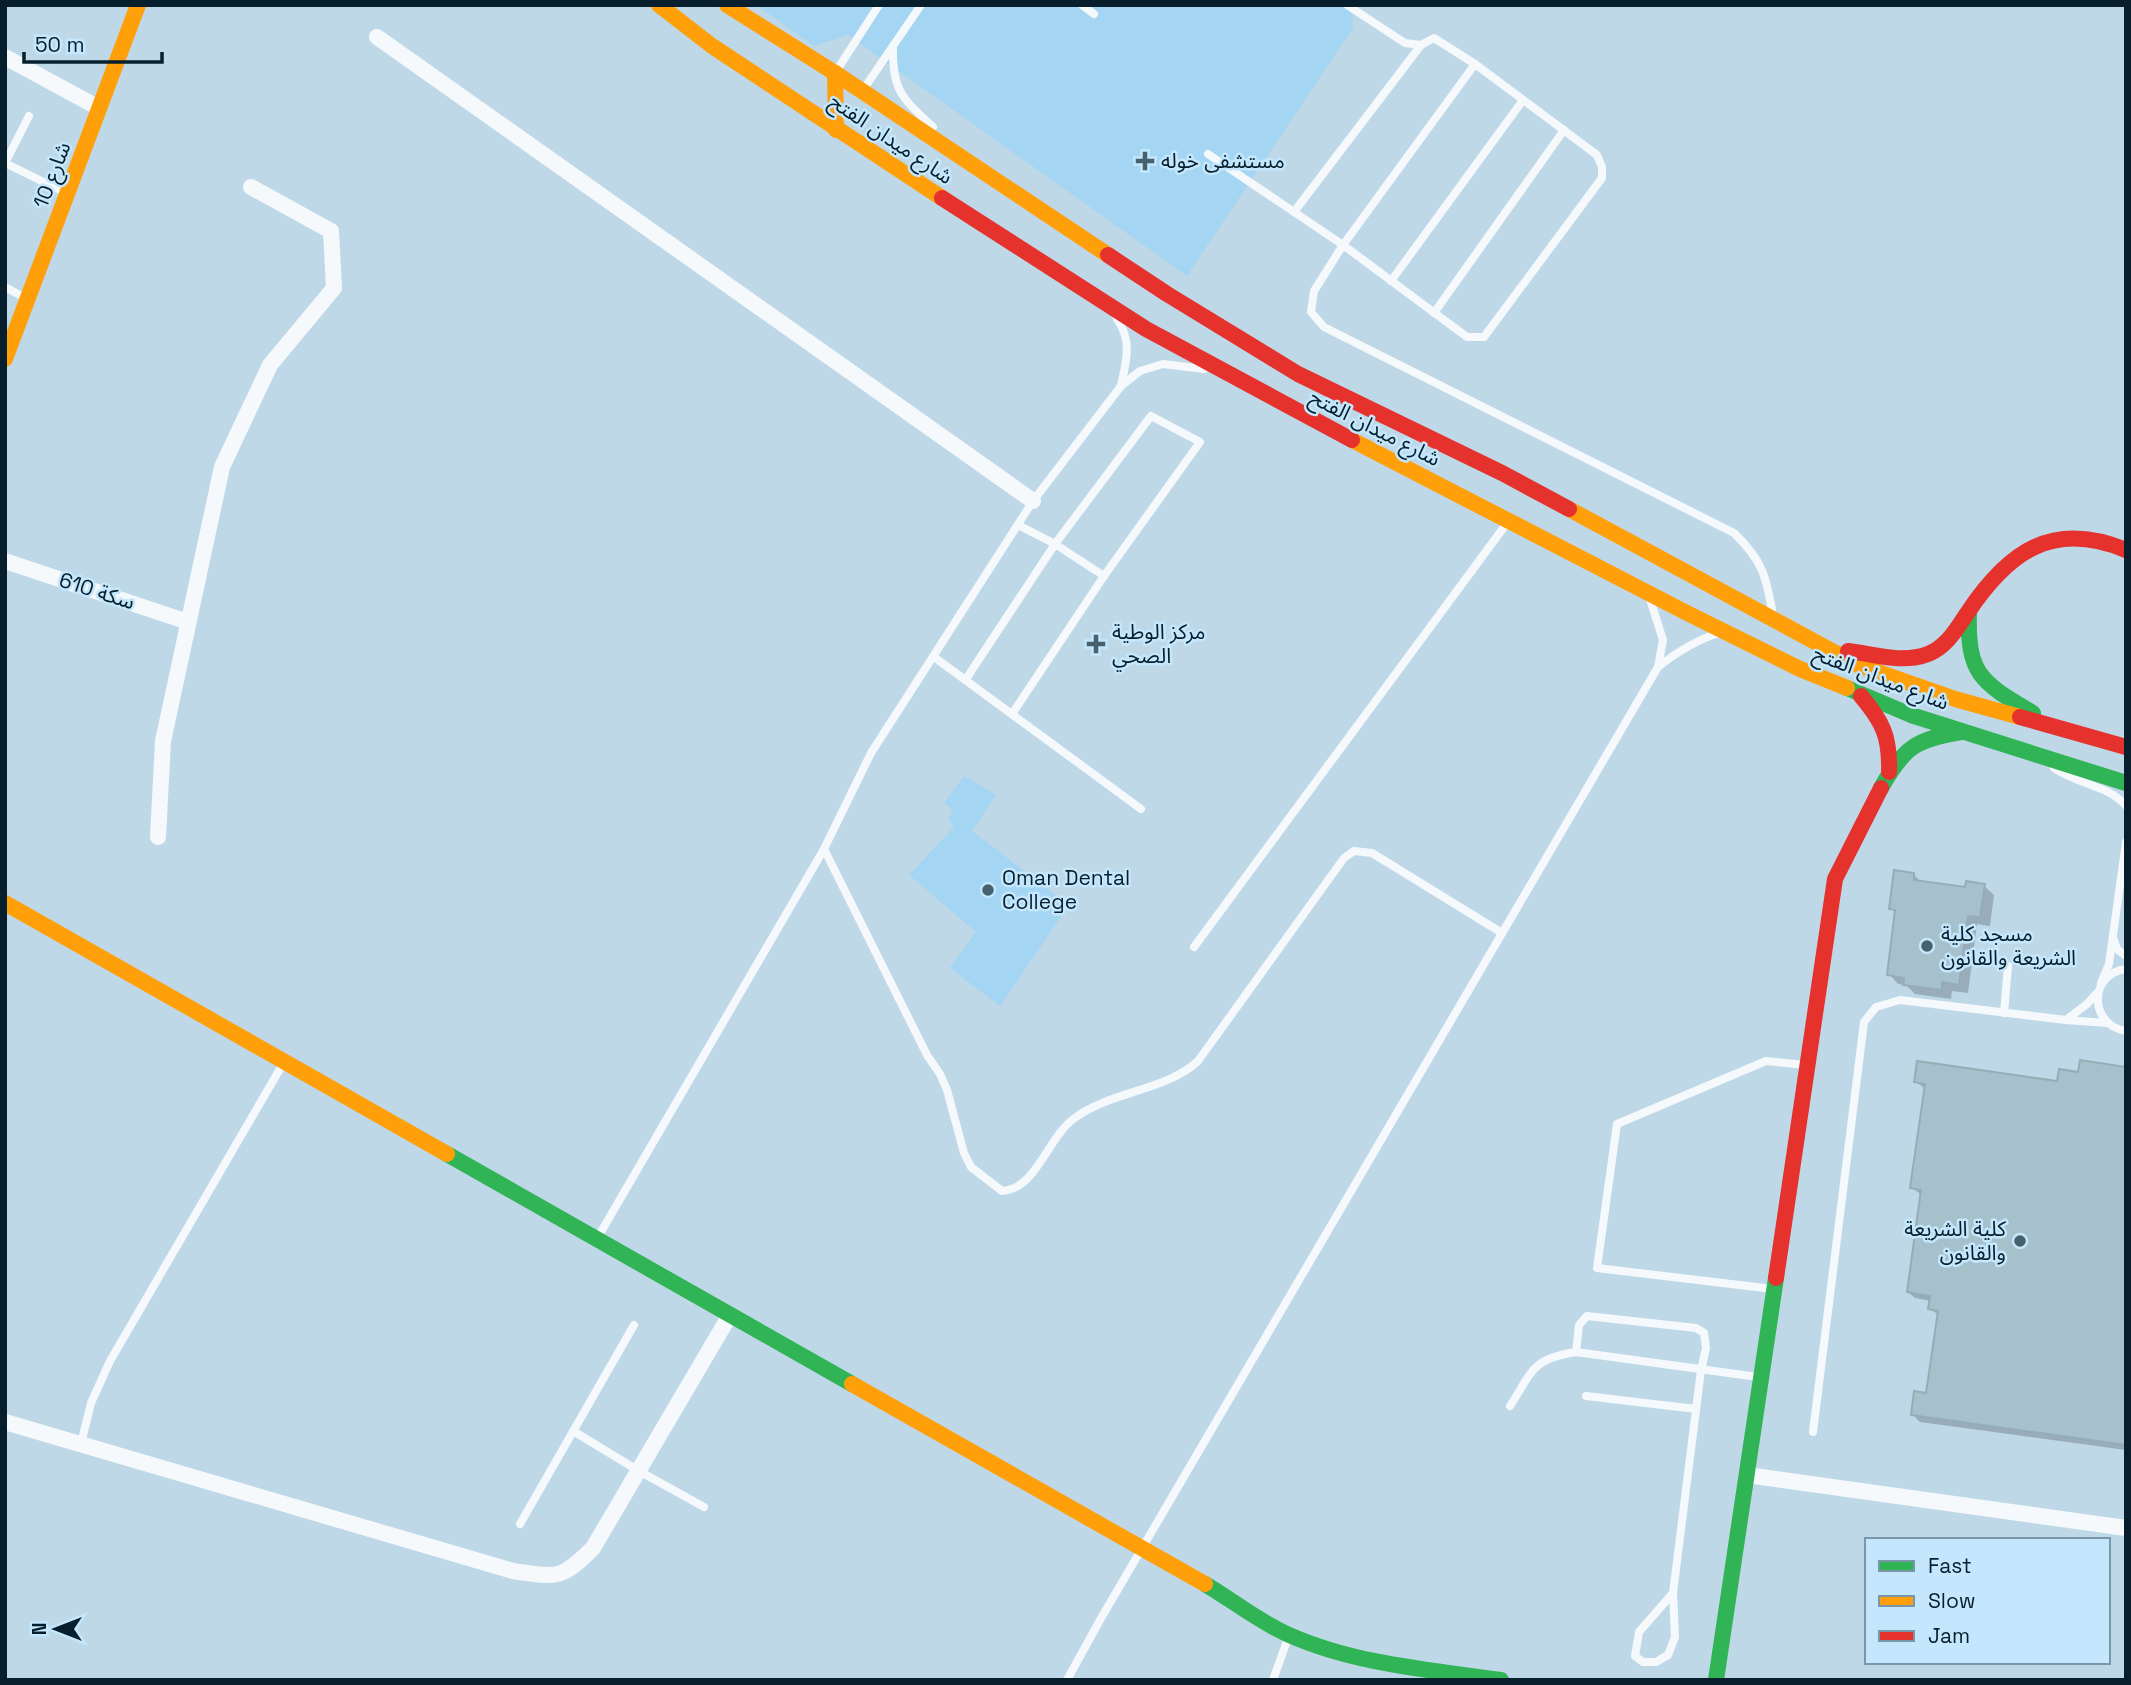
<svg xmlns="http://www.w3.org/2000/svg" width="2131" height="1685" font-family="'Space Grotesk','Noto Sans Arabic',sans-serif">
<rect width="100%" height="100%" fill="#bed8e8"/>
<g fill="#a4d5f2">
<path d="M756 5H1352L1353 28 1187 276 848 35 814 46Z"/>
<path d="M964 776 996 795 972 831 1069 905 1000 1006 950 968 976 932 909 875 954 827 949 819 953 810 944 803Z"/>
</g>
<g fill="#0003">
<path d="M1914 875 1922 883 1967 889 1984 886 1994 895 1990 926 1977 924 1968 993 1952 991 1951 999 1915 994 1906 985 1898 984 1889 974 1896 914 1891 908Z"/>
<path d="M2126 1068V1450L1920 1422 1913 1415 1928 1395 1939 1316 1930 1308 1931 1301 1915 1298 1908 1292 1922 1195 1912 1188 1926 1089 1916 1082H2059L2079 1074Z"/>
</g>
<g fill="#a7c1cc" stroke="#94aeb8" stroke-width="2">
<path d="M1894 870 1914 873V880L1965 887 1966 881 1985 884 1980 917 1968 916 1959 985 1942 982V990L1903 985 1904 978 1887 975 1895 910 1889 909Z"/>
<path d="M2080 1060 2126 1067V1445L1911 1415 1914 1391 1926 1393 1938 1311 1928 1309 1930 1296 1907 1292 1921 1190 1910 1188 1925 1084 1914 1082 1917 1061 2057 1081 2059 1069 2078 1072Z"/>
</g>
<g fill="none" stroke-linecap="round" stroke-linejoin="round">
<g stroke="#f5f9fc" stroke-width="8">
<path d="M1082 5 1094 14"/>
<path d="M893 46C892 91 902 98 933 127"/>
<path d="M1475 64 1343 245 1314 291 1311 312 1324 327 1734 533C1763 561 1766 576 1773 615"/>
<path d="M835 73 879 5"/>
<path d="M863 90 921 5"/>
<path d="M1208 154 1343 245 1467 337H1484L1602 178V167L1597 155 1475 64 1434 38 1421 45 1405 43 1347 5"/>
<path d="M5 163 64 192"/>
<path d="M5 163 29 116"/>
<path d="M1294 212 1421 45"/>
<path d="M1391 281 1523 100"/>
<path d="M5 287 27 299"/>
<path d="M1434 313 1564 130"/>
<path d="M1117 319C1133 342 1126 361 1121 386"/>
<path d="M1018 525 1055 544 1104 576"/>
<path d="M934 657 1141 809"/>
<path d="M1658 667C1677 652 1696 640 1719 633"/>
<path d="M966 679 1055 544 1151 416 1200 442 1104 576 1012 714"/>
<path d="M2054 768C2076 784 2109 785 2126 806"/>
<path d="M824 849 927 1055 940 1074 947 1090 964 1153 971 1167 1002 1191C1036 1189 1047 1140 1072 1120 1109 1091 1166 1091 1198 1061L1344 858 1354 851 1372 853 1502 933"/>
<path d="M2114 940 2117 949 2126 956"/>
<path d="M1194 947 1507 523"/>
<path d="M2126 969C2088 974 2089 1025 2126 1031"/>
<path d="M2101 983 2109 964 2126 842"/>
<path d="M2004 1013 2008 966"/>
<path d="M2066 1020 2087 1004 2097 993"/>
<path d="M598 1237 824 849 871 753 1033 501 1121 386 1140 371 1163 364 1204 369"/>
<path d="M1773 1289 1597 1268 1617 1124 1766 1061 1805 1065"/>
<path d="M1576 1352 1579 1325 1587 1316 1696 1328 1704 1333 1706 1348 1701 1370 1673 1593 1675 1637 1668 1655 1656 1662H1643L1635 1656 1639 1632 1673 1593"/>
<path d="M1586 1396 1696 1409"/>
<path d="M1510 1406C1533 1371 1531 1359 1576 1352L1758 1377"/>
<path d="M573 1431 639 1471 704 1507"/>
<path d="M1813 1432 1864 1022 1876 1007 1900 1000 2066 1020 2107 1023"/>
<path d="M81 1444 91 1403 110 1361 284 1062"/>
<path d="M520 1524 634 1325"/>
<path d="M1067 1680 1100 1620 1658 667 1663 640 1650 599"/>
<path d="M1273 1680 1288 1638"/>
</g>
<g stroke="#f5f9fc" stroke-width="16">
<path d="M377 37 1033 501"/>
<path d="M5 57 99 108"/>
<path d="M5 561 188 622"/>
<path d="M158 837 163 741 222 467 270 365 334 288 331 231 251 187"/>
<path d="M5 1422 513 1571C557 1577 560 1581 593 1548L730 1315"/>
<path d="M1747 1475 2126 1528"/>
</g>
<g stroke="#30b455" stroke-width="16">
<path d="M1969 612C1967 675 1981 682 2033 713"/>
<path d="M1847 688 1911 715 2126 783"/>
<path d="M1881 788C1904 747 1916 739 1962 732"/>
<path d="M447 1154 852 1384"/>
<path d="M1205 1584C1232 1600 1258 1621 1287 1634 1353 1664 1430 1670 1501 1680"/>
<path d="M1716 1680 1776 1278"/>
</g>
<g stroke="#ff9f0a" stroke-width="16">
<path d="M659 5 712 46 942 198"/>
<path d="M727 5 835 73 1108 255"/>
<path d="M835 73 836 130"/>
<path d="M5 359 138 5"/>
<path d="M1352 440 1687 613 1800 669 1847 688"/>
<path d="M1569 509 1858 665 1955 699 2020 717"/>
<path d="M5 903 447 1154"/>
<path d="M852 1384 1205 1584"/>
</g>
<g stroke="#e5322d" stroke-width="16">
<path d="M942 198 1146 329 1352 440"/>
<path d="M1108 255 1167 294 1298 374 1502 473 1569 509"/>
<path d="M1848 651C1874 654 1902 664 1928 654 1947 647 1957 628 1968 612 2009 551 2053 520 2126 550"/>
<path d="M1861 696C1883 722 1890 737 1889 772"/>
<path d="M2020 717 2126 747"/>
<path d="M1776 1278 1835 879 1881 788"/>
</g>
</g>
<g fill="#47606e" stroke="#c4e7fd" stroke-width="2.5">
<path d="M1141.5 150.5h7v7h7v7h-7v7h-7v-7h-7v-7h7z"/>
<path d="M1092.5 633.5h7v7h7v7h-7v7h-7v-7h-7v-7h7z"/>
<circle cx="988" cy="890" r="7"/>
<circle cx="1927" cy="946" r="7"/>
<circle cx="2020" cy="1241" r="7"/>
</g>
<g text-anchor="middle" stroke-width="5" stroke-linejoin="round" paint-order="stroke">
<g font-size="21" fill="#071f2c" stroke="#c4e7fd">
<text transform="translate(891 139) rotate(34)" y="7">شارع ميدان الفتح</text>
<text transform="translate(52 175) rotate(-69)" y="7">شارع 10</text>
<text transform="translate(1375 428) rotate(27)" y="7">شارع ميدان الفتح</text>
<text transform="translate(97 591) rotate(18)" y="7">سكة 610</text>
<text transform="translate(1881 678) rotate(21)" y="7">شارع ميدان الفتح</text>
</g>
<g font-size="21" fill="#071f2c" stroke="#c4e7fd" text-anchor="start">
<text x="1161" y="168">مستشفى خوله</text>
<text x="1112" y="639">مركز الوطية<tspan x="1112" dy="24">الصحي</tspan></text>
<text x="1002" y="885">Oman Dental<tspan x="1002" dy="24">College</tspan></text>
<text x="1941" y="941">مسجد كلية<tspan x="1941" dy="24">الشريعة والقانون</tspan></text>
<text x="2006" y="1236" text-anchor="end">كلية الشريعة<tspan x="2006" dy="24">والقانون</tspan></text>
</g>
</g>
<rect width="2131" height="1685" fill="none" stroke="#071f2c" stroke-width="14"/>
<rect x="1865" y="1538" width="245" height="126" fill="#c4e7fd" stroke="#7897a9" stroke-width="2"/>
<rect x="1879" y="1561" width="35" height="10" fill="#30b455" stroke="#7897a9" stroke-width="2"/>
<text x="1928" y="1573" font-size="21" fill="#071f2c">Fast</text>
<rect x="1879" y="1596" width="35" height="10" fill="#ff9f0a" stroke="#7897a9" stroke-width="2"/>
<text x="1928" y="1608" font-size="21" fill="#071f2c">Slow</text>
<rect x="1879" y="1631" width="35" height="10" fill="#e5322d" stroke="#7897a9" stroke-width="2"/>
<text x="1928" y="1643" font-size="21" fill="#071f2c">Jam</text>
<g transform="translate(56 1629) rotate(270)" stroke="#c4e7fd" stroke-width="5" paint-order="stroke">
<path d="M0-5L12 26L0 18L-12 26Z" fill="#071f2c"/>
<text y="-10" font-size="19" font-weight="bold" text-anchor="middle" fill="#071f2c">N</text>
</g>
<path d="M24 52v10h138v-10" fill="none" stroke="#071f2c" stroke-width="3.5"/>
<text x="35" y="52" font-size="21" fill="#071f2c" stroke="#c4e7fd" stroke-width="5" paint-order="stroke">50 m</text>
</svg>
